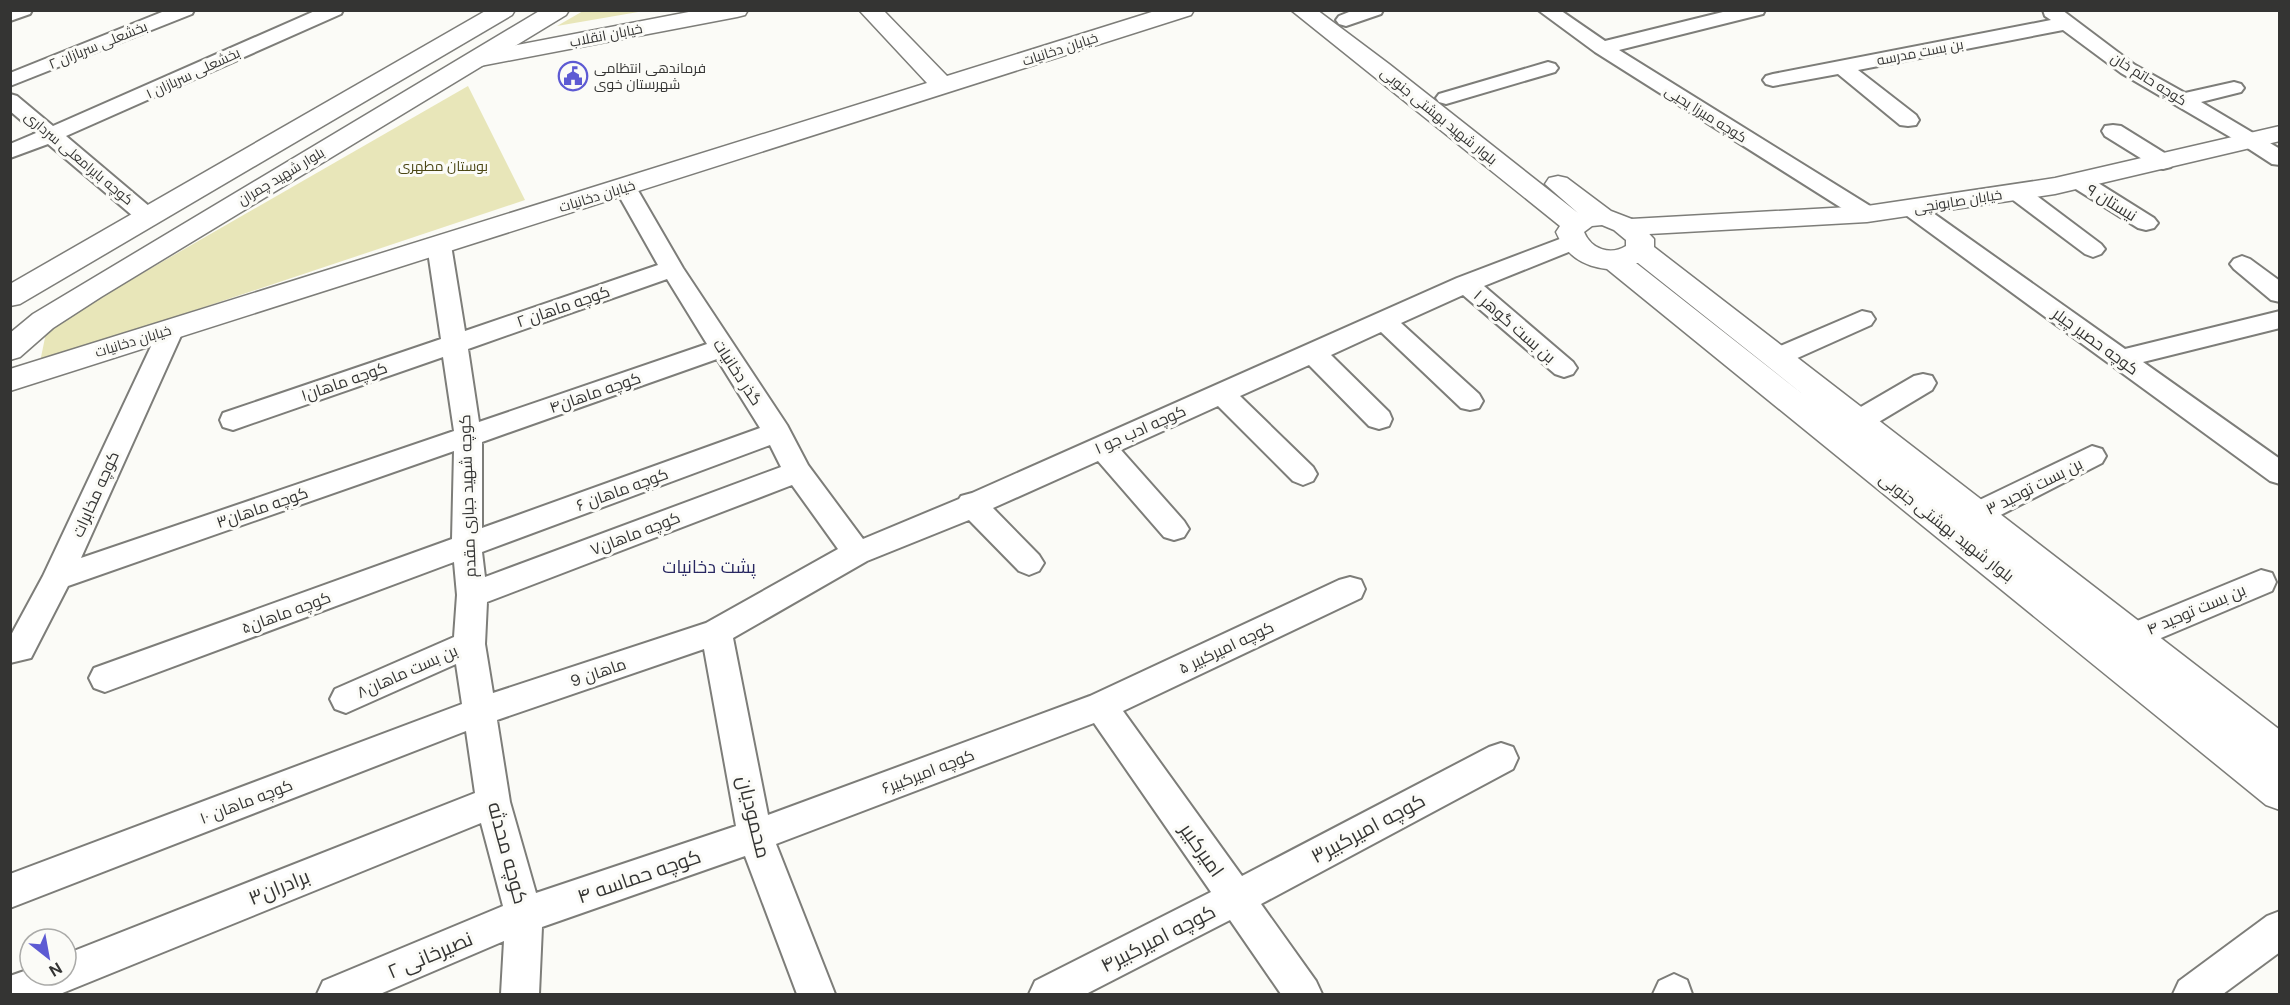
<svg xmlns="http://www.w3.org/2000/svg" width="2290" height="1005" font-family="'DM Sans',Cairo,sans-serif">
<rect width="100%" height="100%" fill="#fbfbf7"/>
<g fill="#e8e6b9">
<path d="M583 11V10L644 11 557 26Z"/>
<path d="M468 86 525 200 40 362 47 328Z"/>
</g>
<g fill="none" stroke-linecap="round" stroke-linejoin="round">
<g stroke="#7d7d79" stroke-width="4">
<g id="minor">
<path d="M10 10H32L30 14 10 21Z"/>
<path d="M167 10H194L192 14 10 86V73Z"/>
<path d="M317 10H343L341 14 66 136 156 212 160 217 156 222 148 224 140 222 48 144 10 158V144L36 133 10 111V94L17 96 53 126Z"/>
<path d="M1354 10H1383L1381 14 1346 26 1339 24 1336 20 1339 16Z"/>
<path d="M1538 10H1560L1605 41 1731 10H1765L1763 14 1619 50 1875 209 1879 214 1875 219 1867 221 1859 219 1595 52Z"/>
<path d="M2043 10H2062L2135 65 2185 93 2234 82 2241 84 2244 88 2241 92 2201 102 2280 149V165L2272 164 2232 138 2121 73 2063 30 1858 70 1916 115 1919 120 1916 125 1908 126 1900 125 1838 74 1773 86 1766 84 1763 80 1766 76 1773 74 2051 20 2045 16Z"/>
<path d="M1548 62 1555 64 1558 68 1555 72 1446 104 1439 102 1436 98 1439 94Z"/>
<path d="M2113 125 2121 126 2171 157 2174 162 2171 167 2163 169 2155 167 2105 136 2102 131 2105 126Z"/>
<path d="M2079 174 2087 176 2154 218 2158 223 2154 228 2146 230 2138 228 2071 186 2068 181 2071 176Z"/>
<path d="M625 180 633 182 636 187 683 268 787 425 808 465 863 539 959 499 961 496 972 493 1457 278 1565 237 1573 235 1581 237 1585 242 1581 247 1484 286 1573 362 1577 368 1573 374 1564 377 1555 374 1463 295 1401 323 1479 394 1483 401 1479 408 1470 410 1461 408 1381 332 1331 355 1389 412 1392 419 1389 426 1379 429 1369 426 1309 365 1240 396 1313 467 1317 474 1313 481 1303 485 1293 481 1218 406 1121 450 1184 521 1189 529 1184 537 1174 540 1164 537 1098 461 993 508 1039 555 1044 563 1039 571 1029 575 1019 571 969 520 867 561 733 638 768 815 1090 696 1339 580 1350 577 1361 580 1365 589 1361 598 1123 711 1242 876 1489 747 1501 743 1513 747 1518 758 1513 769 1261 904 1316 981 1322 994H1281L1230 920 1086 994H1029L1035 981 1211 892 1094 723 776 844 835 994H797L745 856 542 927 539 994H501L504 941 380 994H317L323 981 503 906 481 823 60 994H10V976L30 969V975H66V954L475 793 466 731 10 908V874L462 704 456 664 346 713 335 709 330 699 335 689 454 637 457 595 454 562 105 692 94 688 89 678 94 668 452 539 454 451 68 586 31 658 10 663V637L43 576 162 323 171 320 180 323 184 329 81 558 454 431 443 357 233 430 223 427 220 420 223 413 441 339 427 245 431 240 439 237 447 240 451 245 465 331 658 265 614 187 617 182ZM667 279 707 344 479 422 468 349ZM717 359 760 428 482 528V442ZM770 445 781 467 485 577 482 552ZM792 485 838 549 706 623 493 693 485 644 487 602ZM704 649 736 826 536 893 510 802 497 720Z"/>
<path d="M2017 185 2025 187 2101 244 2105 249 2101 254 2093 257 2085 254 2009 197 2006 192 2009 187Z"/>
<path d="M1911 201 1919 203 2125 349 2280 311V328L2143 362 2280 459V484L2270 481 1903 213 1900 208 1903 203Z"/>
<path d="M2242 256 2250 259 2280 281V302L2271 300 2234 269 2230 264 2234 259Z"/>
<path d="M1862 311 1871 313 1875 319 1871 325 1784 364 1775 367 1766 364 1762 358 1766 352Z"/>
<path d="M1923 374 1932 376 1936 383 1932 390 1867 429 1857 432 1847 429 1844 422 1847 415 1914 376Z"/>
<path d="M2092 446 2102 449 2106 456 2102 463 1985 523 1975 526 1965 523 1961 515 1965 507Z"/>
<path d="M2261 570 2272 573 2276 582 2272 591 2142 646 2131 650 2120 646 2115 637 2120 628Z"/>
<path d="M2280 911V952L2223 994H2173L2179 981 2267 916Z"/>
<path d="M1674 974 1687 980 1692 994H1653L1659 981Z"/>
</g>
</g>
<g stroke="#7d7d79" stroke-width="3">
<g id="tertiary">
<path d="M699 10H748L745 15 737 17 475 67 467 65 463 60 467 55 475 53Z"/>
<path d="M859 10H883L947 76 1158 10H1194L1191 15 10 391V369L927 83Z"/>
<path d="M2280 126V141L2055 194 1867 222 1631 235 1621 233 1618 227 1621 221 1631 219 1867 206 2055 178Z"/>
</g>
</g>
<g stroke="#7d7d79" stroke-width="3">
<g id="secondary">
<path d="M487 10H515L512 15 20 304 10 306V284Z"/>
<path d="M541 10H569L566 15 101 297 53 328 20 357 10 360V333L33 314Z"/>
<path d="M1291 10H1317L1389 64 1578 213 1545 184 1549 178 1558 176 1567 178 1611 211 1637 221 1654 239V247L2280 730V810L2266 805 1607 269C1582 266 1566 255 1556 232L1560 226ZM1602 225 1614 230 1626 240V246C1610 256 1591 249 1584 232L1592 226ZM1636 263H1638L1805 396Z"/>
</g>
</g>
<use href="#minor" fill="#fff" fill-rule="evenodd"/>
<use href="#tertiary" fill="#fff" fill-rule="evenodd"/>
<use href="#secondary" fill="#fff" fill-rule="evenodd"/>
</g>
<defs>
<g id="civic-ring" transform="scale(1.5)"><circle r="9.5" fill="#fbfbf7" stroke="#5d5ad3" stroke-width="1.5"/><path d="M-.6-6.5H3V-4.5H.6V-3L4-1V1h2V6H-6V1h2V-1L-.6-3ZM-1.2 2.5V6h2.4V2.5Z" fill="#5d5ad3"/></g>
</defs>
<g fill-rule="evenodd">
<use href="#civic-ring" x="573" y="76"/>
</g>
<g text-anchor="middle" stroke-width="6" stroke-linejoin="round" paint-order="stroke">
<g font-size="14" fill="#343433" stroke="#fbfbf7">
<text transform="translate(606 35) rotate(-11)" y="5">خیابان انقلاب</text>
<text transform="translate(98 45) rotate(-22)" y="5">بخشعلی سربازان ۲</text>
<text transform="translate(1060 49) rotate(-18)" y="5">خیابان دخانیات</text>
<text transform="translate(1920 52) rotate(-11)" y="5">بن بست مدرسه</text>
<text transform="translate(193 73) rotate(-25)" y="5">بخشعلی سربازان ۱</text>
<text transform="translate(2149 79) rotate(32)" y="5">کوچه حاتم خان</text>
<text transform="translate(1706 114) rotate(32)" y="5">کوچه میرزا یحیی</text>
<text transform="translate(1439 116) rotate(39)" y="5">بلوار شهید بهشتی جنوبی</text>
<text transform="translate(79 158) rotate(40)" y="5">کوچه بایرامعلی سرداری</text>
<text transform="translate(281 176) rotate(-31)" y="5">بلوار شهید چمران</text>
<text transform="translate(597 196) rotate(-17)" y="5">خیابان دخانیات</text>
<text transform="translate(1958 201) rotate(-9)" y="5">خیابان صابونچی</text>
<text transform="translate(133 341) rotate(-17)" y="5">خیابان دخانیات</text>
</g>
<g font-size="14" fill="#343433" stroke="#fbfbf7" text-anchor="start">
<text x="594" y="73">فرماندهی انتظامی<tspan x="594" dy="16">شهرستان خوی</tspan></text>
</g>
<g font-size="14" fill="#4b4715" stroke="#fbfbf7">
<text x="443" y="171">بوستان مطهری</text>
</g>
<g font-size="16" fill="#343433" stroke="#fbfbf7">
<text transform="translate(2112 202) rotate(32)" y="6">نیستان ۹</text>
<text transform="translate(563 306) rotate(-19)" y="6">کوچه ماهان ۲</text>
<text transform="translate(1515 326) rotate(41)" y="6">بن بست گوهر ۱</text>
<text transform="translate(2096 341) rotate(36)" y="6">کوچه حصیر چیلر</text>
<text transform="translate(738 372) rotate(57)" y="6">گذر دخانیات</text>
<text transform="translate(344 381) rotate(-19)" y="6">کوچه ماهان۱</text>
<text transform="translate(595 392) rotate(-19)" y="6">کوچه ماهان۴</text>
<text transform="translate(1140 429) rotate(-24)" y="6">کوچه ادب جو ۱</text>
<text transform="translate(2034 486) rotate(-27)" y="6">۳ بن بست توحید</text>
<text transform="translate(622 489) rotate(-20)" y="6">کوچه ماهان ۶</text>
<text transform="translate(95 494) rotate(-66)" y="6">کوچه مخابرات</text>
<text transform="translate(467 496) rotate(-92)" y="6">کوچه شهید جباری مقدم</text>
<text transform="translate(262 507) rotate(-19)" y="6">کوچه ماهان۳</text>
<text transform="translate(1947 527) rotate(38)" y="6">بلوار شهید بهشتی جنوبی</text>
<text transform="translate(635 533) rotate(-21)" y="6">کوچه ماهان۷</text>
<text transform="translate(2196 609) rotate(-23)" y="6">۴ بن بست توحید</text>
<text transform="translate(286 612) rotate(-20)" y="6">کوچه ماهان۵</text>
<text transform="translate(1226 647) rotate(-25)" y="6">کوچه امیرکبیر ۵</text>
<text transform="translate(407 671) rotate(-24)" y="6">بن بست ماهان۸</text>
<text transform="translate(598 672) rotate(-19)" y="6">ماهان 9</text>
<text transform="translate(928 771) rotate(-21)" y="6">کوچه امیرکبیر۶</text>
<text transform="translate(246 801) rotate(-21)" y="6">کوچه ماهان ۱۰</text>
</g>
<g font-size="18" fill="#282761" stroke="#fbfbf7">
<text x="709" y="573">پشت دخانیات</text>
</g>
<g font-size="20" fill="#343433" stroke="#fbfbf7">
<text transform="translate(754 817) rotate(76)" y="7">محمودیان</text>
<text transform="translate(1368 828) rotate(-28)" y="7">کوچه امیرکبیر۳</text>
<text transform="translate(1202 850) rotate(55)" y="7">امیرکبیر</text>
<text transform="translate(508 853) rotate(75)" y="7">کوچه محدثه</text>
<text transform="translate(639 876) rotate(-19)" y="7">کوچه حماسه ۴</text>
<text transform="translate(279 887) rotate(-22)" y="7">برادران۳</text>
<text transform="translate(1158 938) rotate(-27)" y="7">کوچه امیرکبیر۴</text>
<text transform="translate(430 955) rotate(-23)" y="7">نصیرخانی ۲</text>
</g>
</g>
<rect width="2290" height="1005" fill="none" stroke="#343433" stroke-width="24"/>
<g transform="translate(48 957) rotate(149)"><circle r="28" fill="#fbfbf7" stroke="#ababa9" stroke-width="1.5"/>
<path d="M0-4.5L10 22L0 15L-10 22Z" fill="#5d5ad3"/>
<text y="-9" font-size="16" font-weight="bold" text-anchor="middle" fill="#343433">N</text>
</g>
</svg>
